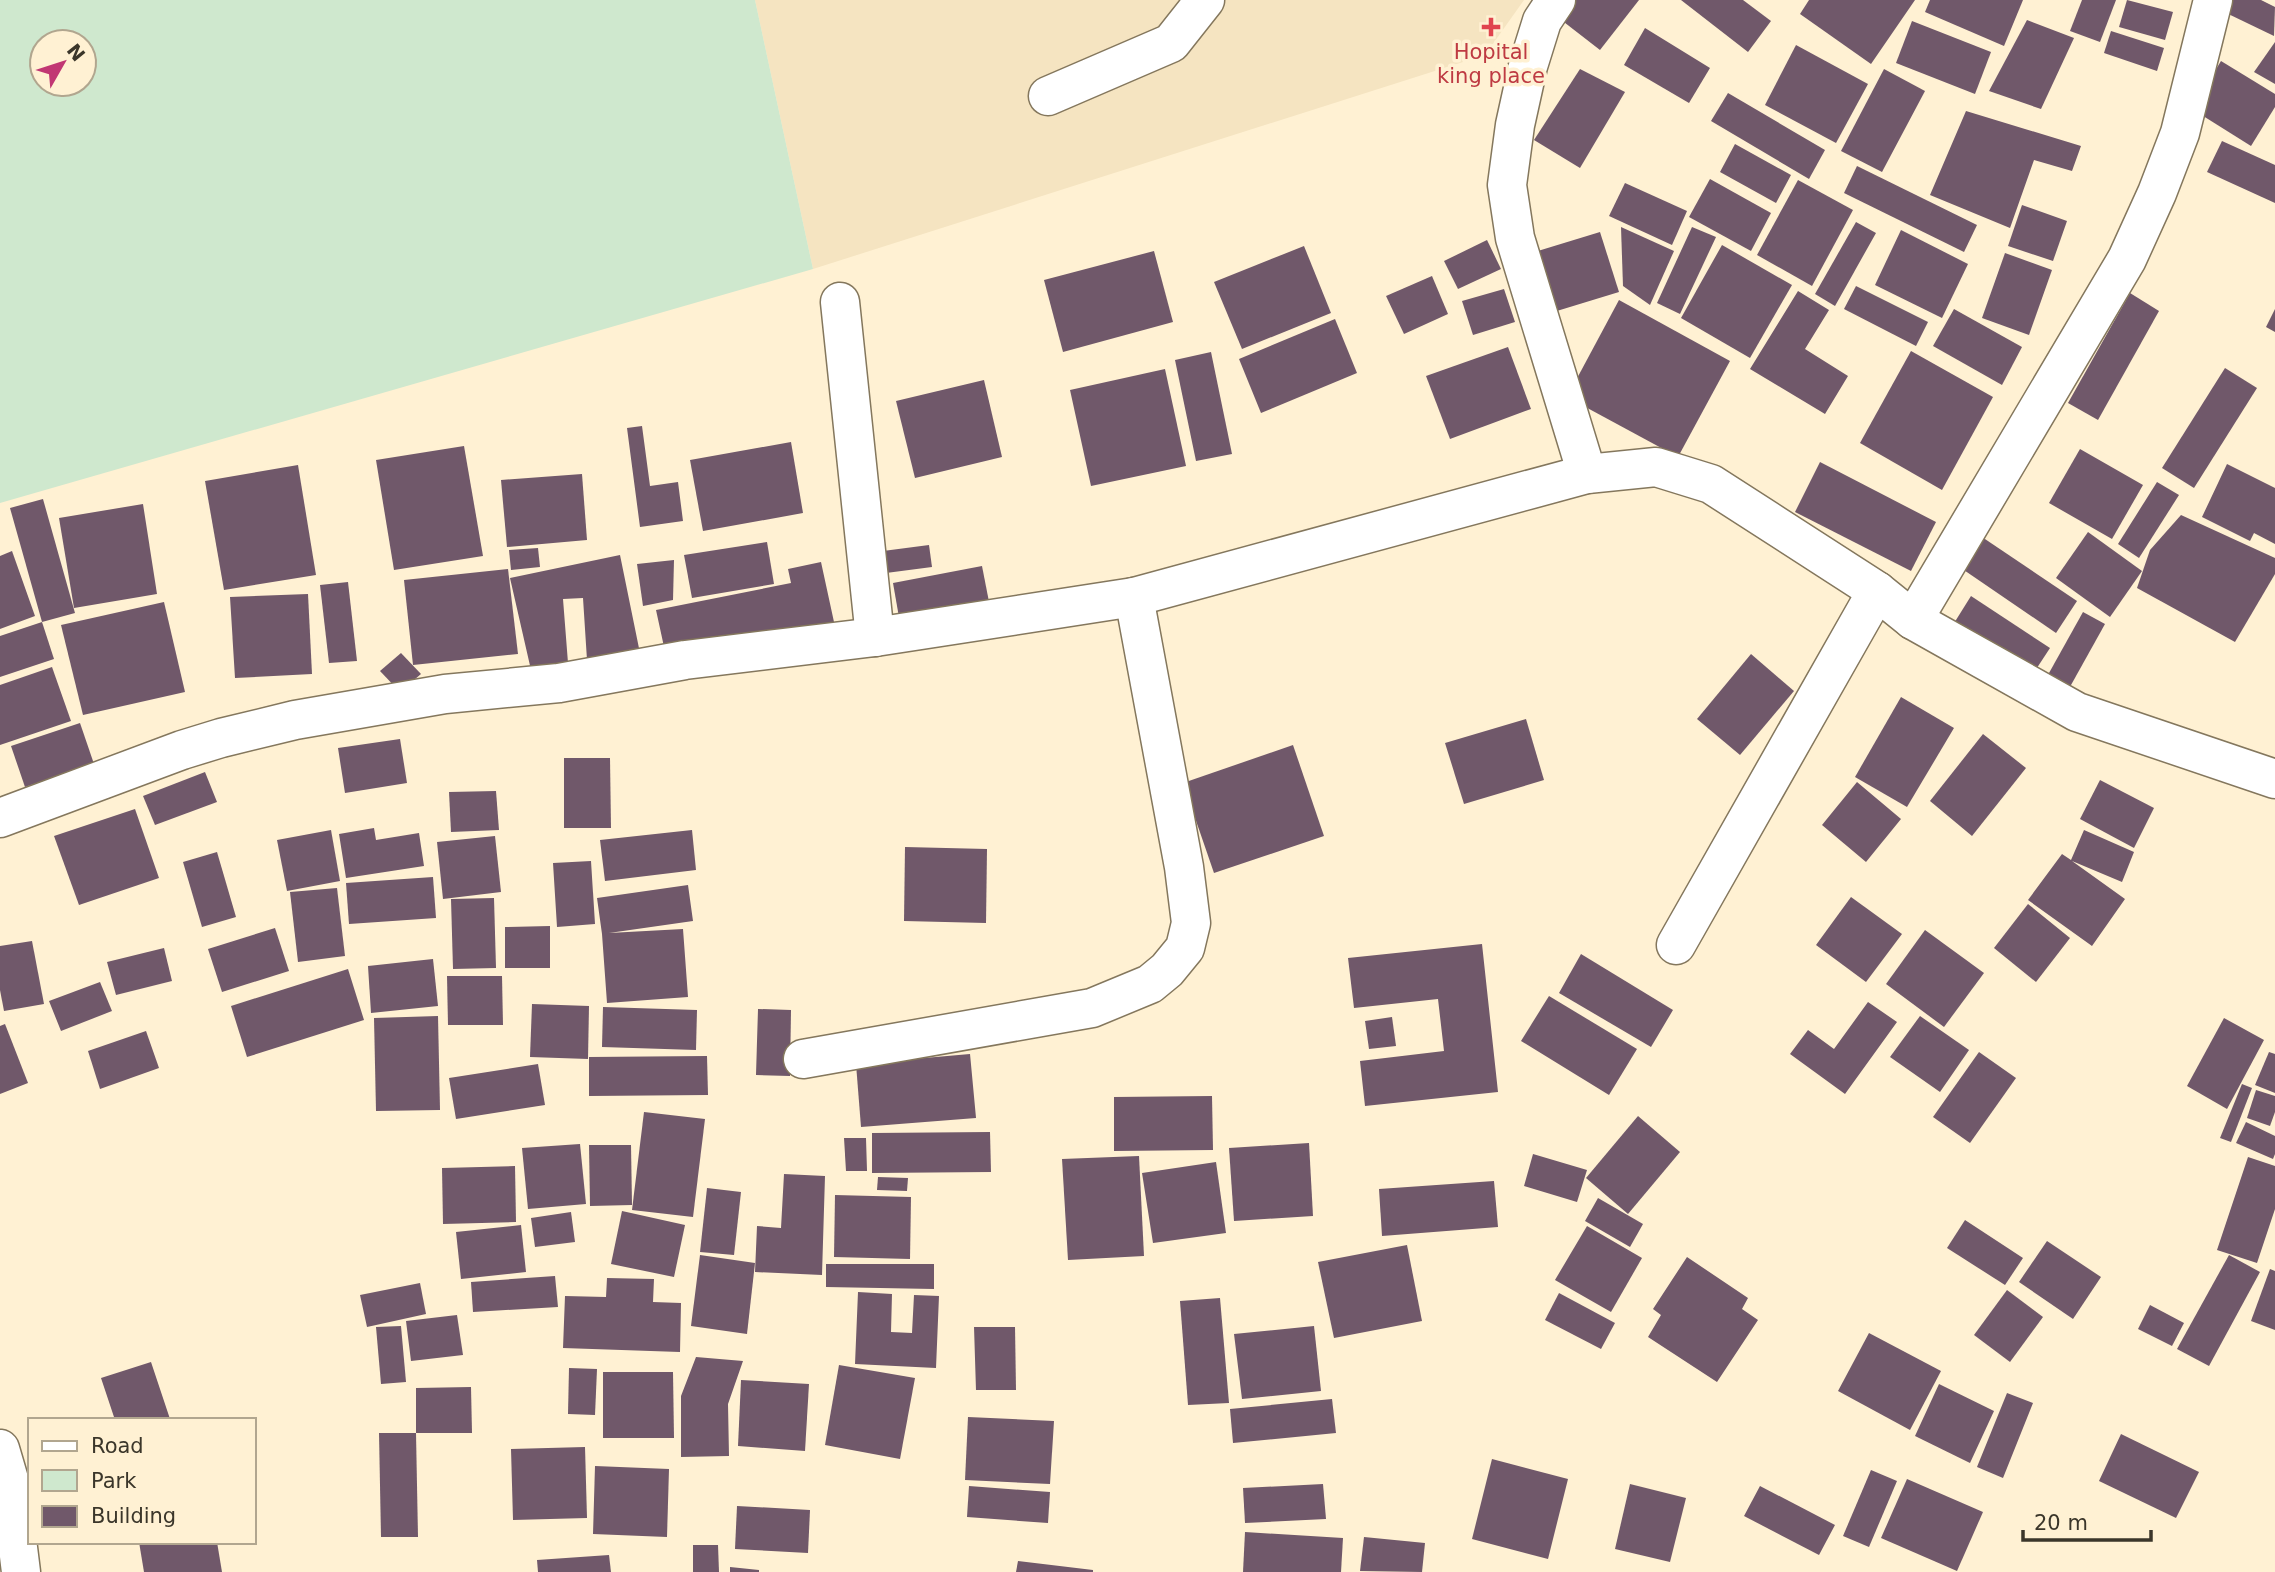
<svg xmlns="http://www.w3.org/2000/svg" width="2275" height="1572" font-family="'DejaVu Sans',sans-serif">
<rect width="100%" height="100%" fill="#fff1d3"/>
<path fill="#f5e4c1" d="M755 0H1524L1485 55 813 269Z"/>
<path fill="#cfe8ce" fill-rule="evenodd" d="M0 0H755L813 269 0 503ZM42 42H84V84H42Z"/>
<g fill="#70586a">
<path d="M1574 0H1639L1600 50 1560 19Z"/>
<path d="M1681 0H1743L1771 21 1748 52Z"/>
<path d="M1809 0H1915L1871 64 1800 14Z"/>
<path d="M1930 0H2023L2004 46 1925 12Z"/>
<path d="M2082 0H2116L2100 42 2070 31Z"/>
<path d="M2127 0 2173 12 2165 40 2119 27Z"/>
<path d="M2224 0H2261L2275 7 2274 36 2220 10Z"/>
<path d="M2027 20 2074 38 2041 109 1989 91Z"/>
<path d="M1912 21 1991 52 1975 94 1896 63Z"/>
<path d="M1645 28 1710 68 1689 103 1624 65Z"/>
<path d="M2111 31 2164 48 2157 71 2104 53Z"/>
<path d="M2275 42V84L2254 72Z"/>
<path d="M1796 45 1868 84 1836 143 1765 105Z"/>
<path d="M2221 61 2275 94V107L2251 146 2192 109Z"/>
<path d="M1580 69 1625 92 1580 168 1534 140Z"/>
<path d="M1884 69 1925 91 1882 172 1841 151Z"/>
<path d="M1728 93 1825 150 1809 179 1711 121Z"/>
<path d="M1966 111 2081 146 2072 171 2034 160 2010 228 1930 195Z"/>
<path d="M2222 141 2275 165V203L2207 172Z"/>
<path d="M1735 144 1791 175 1776 203 1720 172Z"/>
<path d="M1857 166 1977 225 1964 252 1844 193Z"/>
<path d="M1710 179 1771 213 1751 251 1689 217Z"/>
<path d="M1798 180 1853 210 1812 286 1757 255Z"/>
<path d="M1625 183 1687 211 1672 245 1609 216Z"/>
<path d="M2022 205 2067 221 2053 261 2008 246Z"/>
<path d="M1856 222 1876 233 1835 306 1815 294Z"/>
<path d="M1621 227 1674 251 1650 305 1623 286Z"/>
<path d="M1692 227 1716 237 1680 314 1657 303Z"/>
<path d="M1901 230 1968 264 1942 318 1875 285Z"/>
<path d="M1600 232 1619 292 1547 314 1528 254Z"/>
<path d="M1487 240 1501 269 1458 289 1444 261Z"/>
<path d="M1722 245 1792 285 1750 358 1681 318Z"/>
<path d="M1304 246 1331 313 1242 349 1214 282Z"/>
<path d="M1154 251 1173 322 1063 352 1044 280Z"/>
<path d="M2005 253 2052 270 2029 335 1982 318Z"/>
<path d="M1432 276 1448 314 1404 334 1386 296Z"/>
<path d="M1856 286 1928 322 1916 346 1844 309Z"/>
<path d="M1504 289 1515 322 1473 335 1462 301Z"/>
<path d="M1798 291 1829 310 1805 349 1848 376 1825 414 1750 369Z"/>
<path d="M2130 293 2159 311 2098 420 2068 403Z"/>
<path d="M1619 300 1730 361 1678 457 1567 397Z"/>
<path d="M1954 309 2022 347 2002 385 1933 346Z"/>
<path d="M2275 309V332L2266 327Z"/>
<path d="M1335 319 1357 373 1261 413 1239 359Z"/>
<path d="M1508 347 1531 409 1450 439 1426 376Z"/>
<path d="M1911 351 1993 397 1942 490 1860 443Z"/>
<path d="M1211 352 1232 454 1196 461 1175 360Z"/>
<path d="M2225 368 2257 388 2194 488 2162 468Z"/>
<path d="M1165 369 1186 466 1091 486 1070 390Z"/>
<path d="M984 380 1002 457 915 478 896 401Z"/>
<path d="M642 426 650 486 678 482 683 521 640 527 627 428Z"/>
<path d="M791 442 803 513 703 531 690 460Z"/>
<path d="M464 446 483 556 394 570 376 460Z"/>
<path d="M2080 449 2143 485 2112 539 2049 503Z"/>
<path d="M1820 462 1936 522 1911 571 1795 512Z"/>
<path d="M2227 464 2275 488V544L2254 533 2250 541 2202 517Z"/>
<path d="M298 465 316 575 224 590 205 481Z"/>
<path d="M582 474 587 540 507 547 501 480Z"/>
<path d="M2157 482 2179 495 2139 558 2118 544Z"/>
<path d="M43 499 75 613 42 622 10 508Z"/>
<path d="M143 504 157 594 74 608 59 518Z"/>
<path d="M2181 515 2275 558V574L2235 642 2137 588 2150 550Z"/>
<path d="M2088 532 2142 571 2110 617 2056 578Z"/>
<path d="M1979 535 2077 601 2056 633 1958 566Z"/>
<path d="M767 542 774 584 692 598 684 555Z"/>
<path d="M929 545 932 567 886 573 883 551Z"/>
<path d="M538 548 540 567 511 570 509 550Z"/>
<path d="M12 551 35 616 0 629V556Z"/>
<path d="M620 555 642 663 587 660 583 598 563 599 568 663 531 670 510 578Z"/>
<path d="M674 560 673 600 643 606 637 564Z"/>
<path d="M821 562 834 622 666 656 656 610 791 583 788 569Z"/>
<path d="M982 566 990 607 900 623 893 583Z"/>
<path d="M508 569 518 654 413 665 404 580Z"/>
<path d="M348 582 357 661 329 663 320 585Z"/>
<path d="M308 594 312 674 235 678 230 597Z"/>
<path d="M1971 596 2050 648 2029 680 1951 628Z"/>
<path d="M164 602 185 692 83 715 61 625Z"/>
<path d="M2083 612 2105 624 2066 694 2044 682Z"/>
<path d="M42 622 54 659 0 677V636Z"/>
<path d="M401 653 421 674 400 692 380 671Z"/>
<path d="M1751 654 1794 691 1740 755 1697 719Z"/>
<path d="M52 667 71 721 0 745V685Z"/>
<path d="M1901 697 1954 728 1907 807 1855 777Z"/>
<path d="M1526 719 1544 780 1464 804 1445 743Z"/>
<path d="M80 723 94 764 25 787 11 746Z"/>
<path d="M1983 734 2026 768 1972 836 1930 801Z"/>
<path d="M400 739 407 783 345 793 338 748Z"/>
<path d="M1293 745 1324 836 1214 873 1183 783Z"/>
<path d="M564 758H610L611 828H564Z"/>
<path d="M205 772 217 802 155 825 143 796Z"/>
<path d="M2100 780 2154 808 2134 848 2080 819Z"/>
<path d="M1857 782 1901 819 1866 862 1822 825Z"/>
<path d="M496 791 499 830 451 832 449 792Z"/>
<path d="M135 809 159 878 79 905 54 836Z"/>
<path d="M374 828 376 840 419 833 424 866 346 878 339 834Z"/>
<path d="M331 830 340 881 287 891 277 840Z"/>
<path d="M692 830 696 870 605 881 600 840Z"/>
<path d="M2084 830 2134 852 2122 882 2072 861 2125 899 2092 946 2028 900 2062 854 2071 860Z"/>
<path d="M495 836 501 892 443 899 437 842Z"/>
<path d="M905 847 987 849 986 923 904 921Z"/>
<path d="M217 852 236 917 202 927 183 862Z"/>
<path d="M591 861 595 924 557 927 553 863Z"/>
<path d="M433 877 436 918 349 924 346 883Z"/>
<path d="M688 885 693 921 609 933 683 929 688 997 607 1003 602 934 597 898Z"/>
<path d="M337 888 345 956 298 962 290 892Z"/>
<path d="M1851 897 1902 934 1866 982 1816 945Z"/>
<path d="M494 898 496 968 453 969 451 899Z"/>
<path d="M2028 904 2070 938 2036 982 1994 948Z"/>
<path d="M550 926V968H505V927Z"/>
<path d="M275 928 289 971 222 992 208 949Z"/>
<path d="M1925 930 1984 973 1944 1027 1886 984Z"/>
<path d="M32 941 44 1004 4 1011 0 990V946Z"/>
<path d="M1482 944 1498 1092 1365 1106 1360 1061 1444 1051 1438 999 1354 1008 1348 958Z"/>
<path d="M164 948 172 981 116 995 107 962Z"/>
<path d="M1581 954 1673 1010 1651 1047 1559 993Z"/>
<path d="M433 959 438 1006 371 1013 368 966Z"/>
<path d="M348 969 364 1020 247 1057 231 1006Z"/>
<path d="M447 976H502L503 1025H448Z"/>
<path d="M100 982 112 1011 61 1031 49 1001Z"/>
<path d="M1549 996 1637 1049 1609 1095 1521 1041Z"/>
<path d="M1868 1002 1897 1022 1845 1094 1790 1054 1808 1030 1834 1049Z"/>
<path d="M532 1004 589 1006 588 1059 530 1057Z"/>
<path d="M603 1007 697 1010 696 1050 602 1047Z"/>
<path d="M758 1009 791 1010 790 1076 756 1075Z"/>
<path d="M438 1016 440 1110 376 1111 374 1018Z"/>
<path d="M1920 1016 1969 1050 1940 1092 1890 1057Z"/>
<path d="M1392 1017 1396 1046 1369 1049 1365 1021Z"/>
<path d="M2224 1018 2264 1040 2227 1109 2187 1086Z"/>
<path d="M5 1024 28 1083 0 1094V1026Z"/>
<path d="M146 1031 159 1068 100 1089 88 1051Z"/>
<path d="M1979 1052 2016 1078 1970 1143 1933 1117Z"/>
<path d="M2269 1052 2275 1054V1093L2255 1085Z"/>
<path d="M970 1054 976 1118 861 1127 856 1064Z"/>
<path d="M707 1056 708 1095 589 1096V1057Z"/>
<path d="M538 1064 545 1105 456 1119 449 1078Z"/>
<path d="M2242 1084 2252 1088 2231 1142 2220 1138Z"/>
<path d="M2256 1090 2275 1096V1112L2270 1126 2247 1118Z"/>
<path d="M1212 1096 1213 1150 1114 1151V1097Z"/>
<path d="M644 1112 705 1119 693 1217 632 1210Z"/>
<path d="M1638 1116 1680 1152 1628 1214 1586 1178Z"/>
<path d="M2246 1122 2275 1136V1154L2273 1159 2236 1143Z"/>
<path d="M990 1132 991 1172 872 1173V1133Z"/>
<path d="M844 1138H866L867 1171H846Z"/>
<path d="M1309 1143 1313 1216 1234 1221 1229 1148Z"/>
<path d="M580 1144 586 1204 528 1209 522 1148Z"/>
<path d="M589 1145H631L632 1205 590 1206Z"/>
<path d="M1533 1154 1587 1170 1577 1202 1524 1186Z"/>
<path d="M1139 1156 1144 1256 1068 1260 1062 1159Z"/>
<path d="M2248 1157 2275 1166V1209L2257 1263 2217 1250Z"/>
<path d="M1216 1162 1226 1233 1153 1243 1142 1173Z"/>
<path d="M515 1166 516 1222 443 1224 442 1168Z"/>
<path d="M784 1174 825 1176 822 1275 755 1272 757 1226 781 1228Z"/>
<path d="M878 1177 908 1178 907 1191 877 1190Z"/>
<path d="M1494 1181 1498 1227 1382 1236 1379 1189Z"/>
<path d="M707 1188 741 1192 734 1255 700 1252Z"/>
<path d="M835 1195 911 1197 910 1259 834 1257Z"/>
<path d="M1598 1198 1643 1224 1630 1247 1585 1221Z"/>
<path d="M622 1211 685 1225 674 1277 611 1264Z"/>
<path d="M571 1212 575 1242 535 1247 531 1218Z"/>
<path d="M1965 1220 2023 1258 2005 1285 1947 1248Z"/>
<path d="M521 1225 526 1272 461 1279 456 1232Z"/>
<path d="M1587 1226 1642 1258 1611 1312 1555 1280Z"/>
<path d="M2047 1241 2101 1277 2073 1319 2019 1282Z"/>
<path d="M1407 1245 1422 1321 1334 1338 1318 1262Z"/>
<path d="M700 1255 755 1263 747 1334 691 1326Z"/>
<path d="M2229 1255 2260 1272 2209 1366 2177 1349Z"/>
<path d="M1687 1257 1748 1298 1742 1309 1758 1320 1717 1382 1648 1337 1661 1315 1653 1309Z"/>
<path d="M826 1264H934V1289L826 1287Z"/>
<path d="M2270 1269 2275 1271V1330L2251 1321Z"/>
<path d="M555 1276 558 1307 473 1312 471 1282Z"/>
<path d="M607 1278 654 1279 653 1302 681 1303 680 1352 563 1348 565 1296 606 1297Z"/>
<path d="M420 1283 426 1314 367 1327 360 1295Z"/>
<path d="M2007 1290 2043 1317 2010 1362 1974 1335Z"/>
<path d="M858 1292 892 1294 891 1332 912 1333 914 1295 939 1296 936 1368 855 1364Z"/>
<path d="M1559 1293 1615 1323 1601 1349 1545 1320Z"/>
<path d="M1220 1298 1229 1403 1188 1405 1180 1301Z"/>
<path d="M2150 1305 2184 1323 2172 1346 2138 1329Z"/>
<path d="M457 1315 463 1355 411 1361 406 1321Z"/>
<path d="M401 1326 406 1382 381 1384 376 1327Z"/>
<path d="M1314 1326 1321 1391 1242 1399 1234 1334Z"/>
<path d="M974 1327H1015L1016 1390H976Z"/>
<path d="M1869 1333 1941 1371 1910 1430 1838 1391Z"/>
<path d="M696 1357 743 1361 728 1404 729 1456 681 1457V1396Z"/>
<path d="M151 1362 170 1419 115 1420 101 1378Z"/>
<path d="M839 1365 915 1378 900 1459 825 1445Z"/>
<path d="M569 1368 597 1369 595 1415 568 1414Z"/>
<path d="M603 1372H673L674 1438H603Z"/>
<path d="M741 1380 809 1384 805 1451 738 1446Z"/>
<path d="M1939 1384 1994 1411 1970 1463 1915 1436Z"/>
<path d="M471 1387 472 1433H416V1388Z"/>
<path d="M2007 1393 2033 1403 2003 1478 1977 1467Z"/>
<path d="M1332 1399 1336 1433 1233 1443 1230 1409Z"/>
<path d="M968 1417 1054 1421 1050 1484 965 1480Z"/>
<path d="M379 1433H416L418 1537H381Z"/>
<path d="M2121 1434 2199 1472 2176 1518 2099 1481Z"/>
<path d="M585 1447 587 1518 513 1520 511 1449Z"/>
<path d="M1492 1459 1568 1479 1548 1559 1472 1539Z"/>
<path d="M595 1466 669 1469 667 1537 593 1534Z"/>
<path d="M1871 1470 1897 1481 1869 1547 1843 1536Z"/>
<path d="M1907 1479 1983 1512 1957 1571 1881 1538Z"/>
<path d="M1323 1484 1326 1519 1245 1523 1243 1488Z"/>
<path d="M1630 1484 1686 1498 1670 1562 1615 1549Z"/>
<path d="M969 1486 1050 1492 1048 1523 967 1517Z"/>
<path d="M1760 1486 1835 1525 1819 1555 1744 1516Z"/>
<path d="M737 1506 810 1510 808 1553 735 1549Z"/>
<path d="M1245 1532 1343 1538 1341 1572H1243Z"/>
<path d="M1364 1537 1425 1543 1422 1572 1360 1571Z"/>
<path d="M139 1542H217L222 1572H144Z"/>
<path d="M693 1545H718L719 1572H693Z"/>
<path d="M609 1555 611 1572H538L537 1560Z"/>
<path d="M1018 1561 1093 1570V1572H1016Z"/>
<path d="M730 1567 759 1570V1572H730Z"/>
</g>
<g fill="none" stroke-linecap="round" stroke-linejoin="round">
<g stroke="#84775d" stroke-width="41">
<g id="minor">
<path d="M1556 0 1542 21 1528 66 1515 125 1507 185 1515 238 1587 474"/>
<path d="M1048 96 1171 43 1205 0"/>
<path d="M840 302 875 637"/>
<path d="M1913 620 2127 259 2157 193 2180 133 2213 0"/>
<path d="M0 818 182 750 221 738 295 720 445 694 559 683 685 660 875 637 1134 597 1587 474 1656 467 1711 484 1877 591 1913 620 2077 712 2275 779"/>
<path d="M1676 945 1877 591"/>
<path d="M803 1059 1092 1008 1150 984 1167 970 1185 948 1191 923 1184 867 1134 597"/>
<path d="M0 1449 10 1483 21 1572"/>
</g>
</g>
<use href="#minor" stroke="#fff" stroke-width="38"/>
</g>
<path fill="#e0444e" stroke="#fff1d3" stroke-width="2.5" d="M1487.5 16.5h7v7h7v7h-7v7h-7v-7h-7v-7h7z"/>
<g text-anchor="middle" stroke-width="7" stroke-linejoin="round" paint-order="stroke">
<g font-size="21" fill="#be3a42" stroke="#fff1d3">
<text x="1491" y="59">Hopital<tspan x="1491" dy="24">king place</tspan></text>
</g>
</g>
<rect x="28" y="1418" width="228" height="126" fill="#fff1d3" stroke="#b1a68f" stroke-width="2"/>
<rect x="42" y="1441" width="35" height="10" fill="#ffffff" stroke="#b1a68f" stroke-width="2"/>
<text x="91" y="1453" font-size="21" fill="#3b362a">Road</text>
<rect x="42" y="1470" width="35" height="21" fill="#cfe8ce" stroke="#b1a68f" stroke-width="2"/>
<text x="91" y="1488" font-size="21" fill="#3b362a">Park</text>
<rect x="42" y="1506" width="35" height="21" fill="#70586a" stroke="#b1a68f" stroke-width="2"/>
<text x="91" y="1523" font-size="21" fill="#3b362a">Building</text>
<g transform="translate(63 63) rotate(51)"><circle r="33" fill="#fff1d3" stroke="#b1a68f" stroke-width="2"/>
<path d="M0-5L12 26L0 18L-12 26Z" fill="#c13773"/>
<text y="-10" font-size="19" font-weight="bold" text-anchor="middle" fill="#3b362a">N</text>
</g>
<path d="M2023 1530v10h128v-10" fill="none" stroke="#3b362a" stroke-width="3.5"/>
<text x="2034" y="1530" font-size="21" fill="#3b362a" stroke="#fff1d3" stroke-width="5" paint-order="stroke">20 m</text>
</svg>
